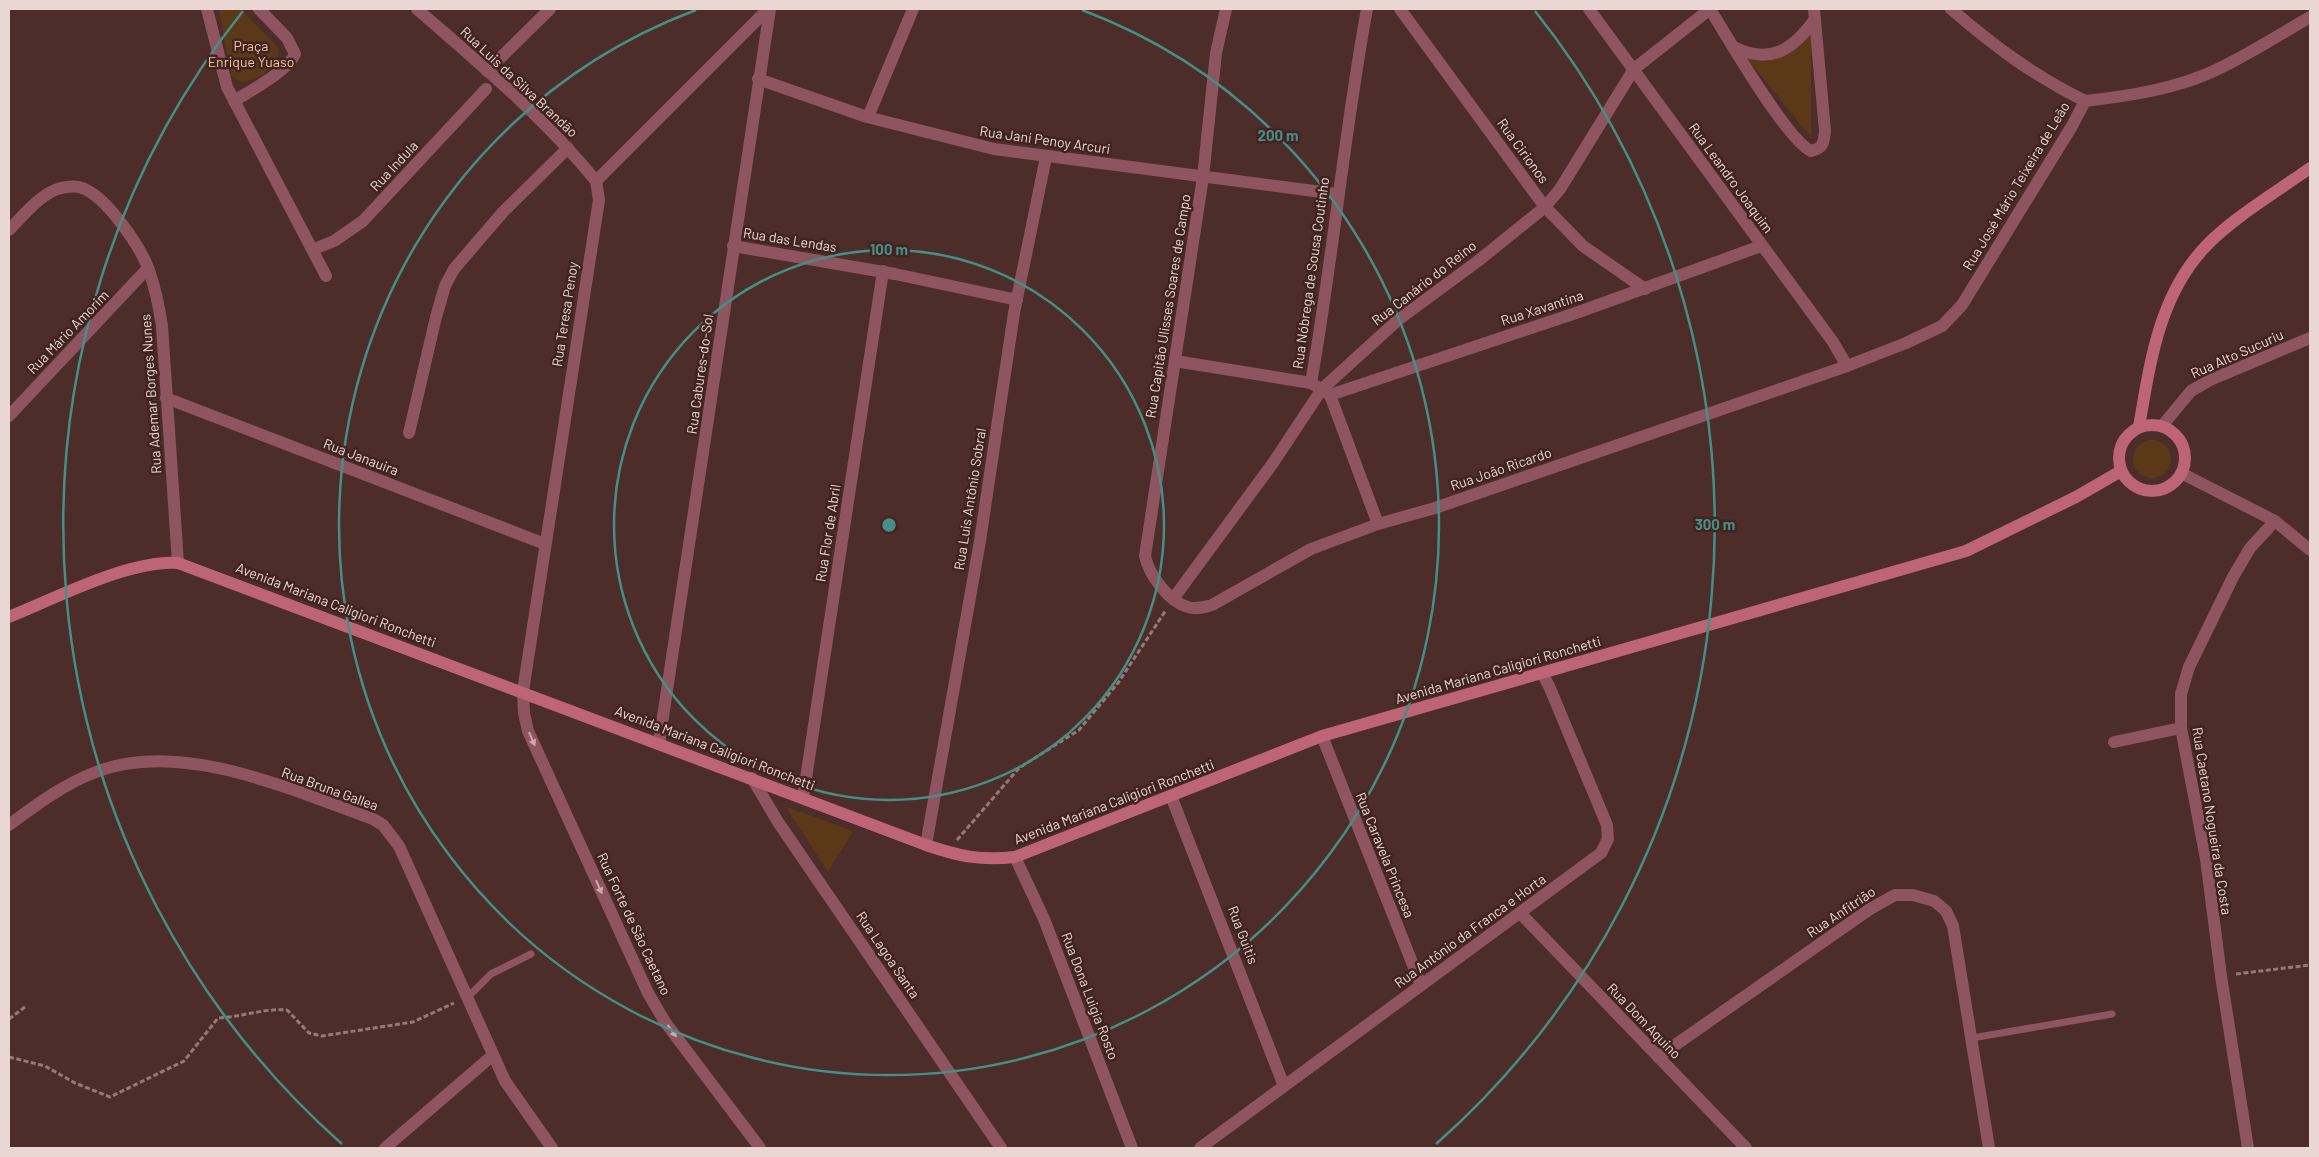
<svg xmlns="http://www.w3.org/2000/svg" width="2319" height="1157" font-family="Barlow,sans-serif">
<rect width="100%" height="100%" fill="#4c2d2a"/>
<g fill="#5b3918">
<path d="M219 9H241L278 48C282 68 258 79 242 82L231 76Z"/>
<path d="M1811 34V137L1748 60C1775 62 1793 54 1811 34Z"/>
<circle cx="2152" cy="459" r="19"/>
<path d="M786 807 853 831 828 872Z"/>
</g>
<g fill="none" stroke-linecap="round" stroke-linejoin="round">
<g stroke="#947a77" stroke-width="3" stroke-dasharray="5 2.5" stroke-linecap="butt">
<path d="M957 840 1019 768 1079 730 1118 683 1166 610"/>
<path d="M2236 974 2310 965"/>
<path d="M9 1019 25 1007"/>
<path d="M9 1057 45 1066 75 1083 110 1097 184 1061 218 1018C242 1017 263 1008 287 1010L309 1033 322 1036 413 1022 454 1003"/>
</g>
<g stroke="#8e5560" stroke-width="7">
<path d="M468 997 491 974 531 954"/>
<path d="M1972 1038 2112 1014"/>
</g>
<g stroke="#8e5560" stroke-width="12">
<path d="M207 9 227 87 326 276"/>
<path d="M417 9C479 63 544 117 596 181"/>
<path d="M1226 9 1216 53 1203 177 1145 556C1149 575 1169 602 1188 607 1196 610 1204 607 1212 605L1311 549 1378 524 1435 508 1847 366 1906 343 1942 326 1962 305 2072 126 2085 101C2129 96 2176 89 2216 70 2248 55 2279 35 2310 17"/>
<path d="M1367 9C1344 133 1333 259 1311 383L1330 395 1378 524"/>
<path d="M1400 9 1545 207 1583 246 1645 289"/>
<path d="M1589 9 1833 342 1847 366"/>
<path d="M1710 9C1727 37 1787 140 1811 151 1823 148 1824 143 1825 131L1814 9"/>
<path d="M1951 9C1994 46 2034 76 2085 101"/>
<path d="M1734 47C1770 65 1793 50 1815 19"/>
<path d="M487 71 550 9"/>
<path d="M758 79 867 117 994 149 1337 194"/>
<path d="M234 101C250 91 288 71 295 54L287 38 259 9"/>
<path d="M868 117 913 9"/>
<path d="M9 230C22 217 38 197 55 190 62 187 75 185 82 188 106 196 140 246 149 270 155 288 159 306 162 326L178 563"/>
<path d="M733 246 895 274 1017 300"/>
<path d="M314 249 334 241 363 221 486 89"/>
<path d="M1175 361 1311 383"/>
<path d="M1330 395 1576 313 1761 246"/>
<path d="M166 398 545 544"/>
<path d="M9 416 148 268"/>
<path d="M2162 426 2191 391 2210 380 2310 338"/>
<path d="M409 433 436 317 445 286 454 269 503 212 568 148"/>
<path d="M2181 473 2275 521 2310 550"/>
<path d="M1173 599 1273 463 1322 389 1398 320 1478 261 1545 207 1560 189 1634 69 1710 9"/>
<path d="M1322 736 1421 985"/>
<path d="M2114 742 2181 728"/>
<path d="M659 743 770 9"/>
<path d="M752 778 778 822 1001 1148"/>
<path d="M1171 796 1284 1086"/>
<path d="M803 798 883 271"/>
<path d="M9 825C36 805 64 784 96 772 181 739 292 790 373 819L383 825 399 846 505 1081 552 1148"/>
<path d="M926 845 980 541 1014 313 1046 157"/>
<path d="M1015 857 1044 919 1132 1148"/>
<path d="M1521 914 1746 1148"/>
<path d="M1658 1057 1870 909 1895 895H1913L1934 901 1946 911 1953 926 1989 1148"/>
<path d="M385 1148 493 1055"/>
<path d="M760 1148 665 1022 648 993 528 731 524 713 523 691 599 200 596 181 768 9"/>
<path d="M1200 1148 1601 853 1608 839 1607 825 1549 686 1542 673"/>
<path d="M2248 1148 2221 976 2206 859 2181 728V694L2189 667 2233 577 2250 548 2275 521"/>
</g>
<g stroke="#bd6477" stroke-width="12">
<circle cx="2152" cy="458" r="33"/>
<path d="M2139 427C2150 363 2159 294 2207 245 2234 217 2278 191 2310 168"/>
<path d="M9 617C56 598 128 560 178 563L926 845C958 856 980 861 1015 857L1322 736 1966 551 2076 497 2121 471"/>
</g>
</g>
<defs><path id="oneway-solid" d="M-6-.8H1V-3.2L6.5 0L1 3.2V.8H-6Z" transform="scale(1.25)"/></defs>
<g fill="#caa9ab">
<use href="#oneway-solid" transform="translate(532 739) rotate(66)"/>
<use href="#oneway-solid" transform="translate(599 887) rotate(66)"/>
<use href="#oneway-solid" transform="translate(672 1031) rotate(54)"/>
</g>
<g fill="none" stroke="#468e87" stroke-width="2.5">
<circle cx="889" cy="525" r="275"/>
<path d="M1082 10A550 550 0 1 1 696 10"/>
<path d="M342 1144A826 826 0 0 1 243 11M1535 11A826 826 0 0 1 1436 1144"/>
</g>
<g text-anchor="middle" stroke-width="5" stroke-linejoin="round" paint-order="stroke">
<g font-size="14" fill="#fac799" stroke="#412320">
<text x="251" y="51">Praça<tspan x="251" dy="16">Enrique Yuaso</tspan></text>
</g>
<g font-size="14" fill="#ead6d3" stroke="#412320">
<text transform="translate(519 82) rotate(43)" y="5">Rua Luis da Silva Brandão</text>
<text transform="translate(1045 140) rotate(8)" y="5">Rua Jani Penoy Arcuri</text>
<text transform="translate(1523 151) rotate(54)" y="5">Rua Cirionos</text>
<text transform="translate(394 166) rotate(-47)" y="5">Rua Indula</text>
<text transform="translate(1731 178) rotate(54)" y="5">Rua Leandro Joaquim</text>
<text transform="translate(2016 186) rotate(-59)" y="5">Rua José Mário Teixeira de Leão</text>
<text transform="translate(790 240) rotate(9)" y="5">Rua das Lendas</text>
<text transform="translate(1311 273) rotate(-82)" y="5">Rua Nóbrega de Sousa Coutinho</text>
<text transform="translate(1424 283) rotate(-38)" y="5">Rua Canário do Reino</text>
<text transform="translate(1168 306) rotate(-81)" y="5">Rua Capitão Ulisses Soares de Campo</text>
<text transform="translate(1542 308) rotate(-18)" y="5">Rua Xavantina</text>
<text transform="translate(565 314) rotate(-81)" y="5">Rua Teresa Penoy</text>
<text transform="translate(68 332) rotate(-46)" y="5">Rua Mário Amorim</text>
<text transform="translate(2237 354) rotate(-24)" y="5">Rua Alto Sucuriu</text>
<text transform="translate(700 374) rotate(-82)" y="5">Rua Cabures-do-Sol</text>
<text transform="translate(151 394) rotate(-94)" y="5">Rua Ademar Borges Nunes</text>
<text transform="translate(361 457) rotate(21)" y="5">Rua Janauira</text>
<text transform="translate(1501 469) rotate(-19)" y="5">Rua João Ricardo</text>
<text transform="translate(970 499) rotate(-81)" y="5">Rua Luis Antônio Sobral</text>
<text transform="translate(828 533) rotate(-81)" y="5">Rua Flor de Abril</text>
<text transform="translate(336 605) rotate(21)" y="5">Avenida Mariana Caligiori Ronchetti</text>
<text transform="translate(1498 670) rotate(-16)" y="5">Avenida Mariana Caligiori Ronchetti</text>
<text transform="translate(715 748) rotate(21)" y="5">Avenida Mariana Caligiori Ronchetti</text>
<text transform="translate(330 789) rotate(20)" y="5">Rua Bruna Gallea</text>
<text transform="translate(1114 802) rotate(-21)" y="5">Avenida Mariana Caligiori Ronchetti</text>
<text transform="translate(2212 821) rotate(81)" y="5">Rua Caetano Nogueira da Costa</text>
<text transform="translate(1385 855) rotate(68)" y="5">Rua Caravela Princesa</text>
<text transform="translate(1841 912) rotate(-34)" y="5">Rua Anfitrião</text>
<text transform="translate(634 924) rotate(65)" y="5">Rua Forte de São Caetano</text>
<text transform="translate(1470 931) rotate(-36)" y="5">Rua Antônio da Franca e Horta</text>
<text transform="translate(1243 935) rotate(69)" y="5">Rua Guitis</text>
<text transform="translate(888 955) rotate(56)" y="5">Rua Lagoa Santa</text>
<text transform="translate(1090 996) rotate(69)" y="5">Rua Dona Luigia Rosto</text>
<text transform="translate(1644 1021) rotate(46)" y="5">Rua Dom Aquino</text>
</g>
</g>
<circle cx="889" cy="525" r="8" fill="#468e87" stroke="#412320" stroke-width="2.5"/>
<g font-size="15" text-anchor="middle" font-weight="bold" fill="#468e87" stroke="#412320" stroke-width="5" stroke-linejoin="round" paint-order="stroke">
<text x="1278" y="141">200 m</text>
<text x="889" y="255">100 m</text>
<text x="1715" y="530">300 m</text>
</g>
<rect width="2319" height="1157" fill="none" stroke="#ead6d3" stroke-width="20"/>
</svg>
